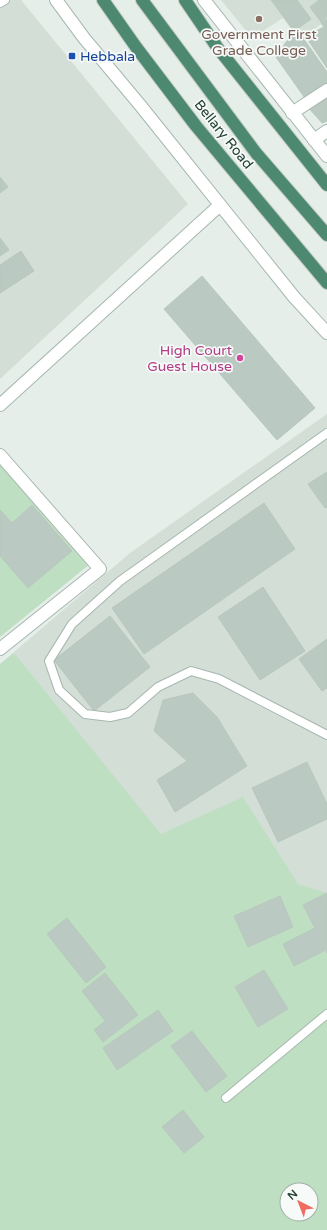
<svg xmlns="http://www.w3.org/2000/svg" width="327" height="1230" font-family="'Varela Round',sans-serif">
<rect width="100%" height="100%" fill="#e5eee9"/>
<g fill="#d3ded7" fill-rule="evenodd">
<path d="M0 0H21L188 204 0 379Z"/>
<path d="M221 0H327V20L304 36 300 29 294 33 283 18 252 38Z"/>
<path d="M327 414V1230H0V664L130 553ZM287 1190H311V1214H287Z"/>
</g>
<g fill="#bfdfc2" fill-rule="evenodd">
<path d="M0 461 90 564 0 637Z"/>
<path d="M14 653 161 834 243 797 298 884 327 893V1230H0V664ZM287 1190H311V1214H287Z"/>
</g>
<g fill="#bac9c1" stroke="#b8c8be">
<path d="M271 0H297L311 19 294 31Z"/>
<path d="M319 0H327V17L321 22 310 7Z"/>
<path d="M327 19V68L308 40 317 33 316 31 324 27 321 23Z"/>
<path d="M299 32 327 72V87L307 101 276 57 286 42Z"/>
<path d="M327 93V121L322 123 308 107Z"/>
<path d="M0 177 8 187 0 193Z"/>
<path d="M0 238 9 250 0 256Z"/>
<path d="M21 251 34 271 0 293V265Z"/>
<path d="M202 276 315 408 277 440 164 309Z"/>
<path d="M327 472V507L325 508 308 484Z"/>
<path d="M264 503 295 549 144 654 112 608Z"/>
<path d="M32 505 72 551 28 588 0 556V510L12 523Z"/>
<path d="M263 587 305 651 260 680 218 617Z"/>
<path d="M110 616 150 667 94 711 54 660Z"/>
<path d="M327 639V688L322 691 299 659Z"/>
<path d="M193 693 217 717 247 766 175 812 157 780 187 761 154 731 163 700Z"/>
<path d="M307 762 327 804V819L278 842 252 788Z"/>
<path d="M327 893V953L326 950 294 966 283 944 315 928 303 905Z"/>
<path d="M280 896 293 927 248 947 234 916Z"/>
<path d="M67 918 106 967 86 983 47 934Z"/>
<path d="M264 970 288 1009 258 1027 235 987Z"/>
<path d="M105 973 138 1015 103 1042 94 1030 105 1021 82 991Z"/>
<path d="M158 1010 173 1031 117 1070 103 1048Z"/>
<path d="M192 1031 227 1076 206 1092 171 1046Z"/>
<path d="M183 1110 204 1137 184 1153 162 1127Z"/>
</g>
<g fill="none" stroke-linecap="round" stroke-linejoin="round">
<g stroke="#a7b7af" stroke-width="10">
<g id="service">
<path d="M0 3 5 0"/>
<path d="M327 433 120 581 72 624 49 661 59 690 85 714 110 717 128 713 158 687 191 671 219 679 327 735"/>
<path d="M226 1098 327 1014"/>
</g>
</g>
<g stroke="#a7b7af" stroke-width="14">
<g id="minor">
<path d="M292 113 327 90"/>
<path d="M0 405 220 205"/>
<path d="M0 455 100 569 0 649"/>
</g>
</g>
<g stroke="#a7b7af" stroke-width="14">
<g id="tertiary">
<path d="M56 0 84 38 140 105 294 297 327 333"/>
<path d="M204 0 327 156"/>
<path d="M314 140 327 131"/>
</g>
</g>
<g stroke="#c2cac6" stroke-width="14">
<g id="trunk">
<path d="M103 0 136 47 196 126 327 283"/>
<path d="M142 0 256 153 327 235"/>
<path d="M185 0 217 47 327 185"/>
</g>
</g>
<use href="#service" stroke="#fff" stroke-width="8"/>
<use href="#minor" stroke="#fff" stroke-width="12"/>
<use href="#tertiary" stroke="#fff" stroke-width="12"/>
<use href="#trunk" stroke="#4d8870" stroke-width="12"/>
</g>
<circle fill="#8d6e63" stroke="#f6faf8" stroke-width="1.5" cx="259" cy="19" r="4"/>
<rect fill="#1a4fb4" stroke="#f6faf8" stroke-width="1.5" x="68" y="52" width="8" height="8" rx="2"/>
<circle fill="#d1479c" stroke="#f6faf8" stroke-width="1.5" cx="240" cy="358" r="4"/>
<g text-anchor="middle" stroke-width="3.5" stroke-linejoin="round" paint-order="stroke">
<g font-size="14" fill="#785e54" stroke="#f6faf8">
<text x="259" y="39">Government First<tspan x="259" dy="16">Grade College</tspan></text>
</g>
<g font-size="14" fill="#164399" stroke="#f6faf8" text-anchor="start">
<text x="80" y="61">Hebbala</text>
</g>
<g font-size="14" fill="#244134" stroke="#f6faf8">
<text transform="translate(224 134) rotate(51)" y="5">Bellary Road</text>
</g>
<g font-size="14" fill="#b23c85" stroke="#f6faf8" text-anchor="end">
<text x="232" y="355">High Court<tspan x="232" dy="16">Guest House</tspan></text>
</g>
</g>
<g transform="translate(299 1202) rotate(318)"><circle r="19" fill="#f6faf8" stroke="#a2b0aa"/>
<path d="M0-3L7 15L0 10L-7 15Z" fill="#f16b61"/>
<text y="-6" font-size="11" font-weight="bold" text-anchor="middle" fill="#244134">N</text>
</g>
</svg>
